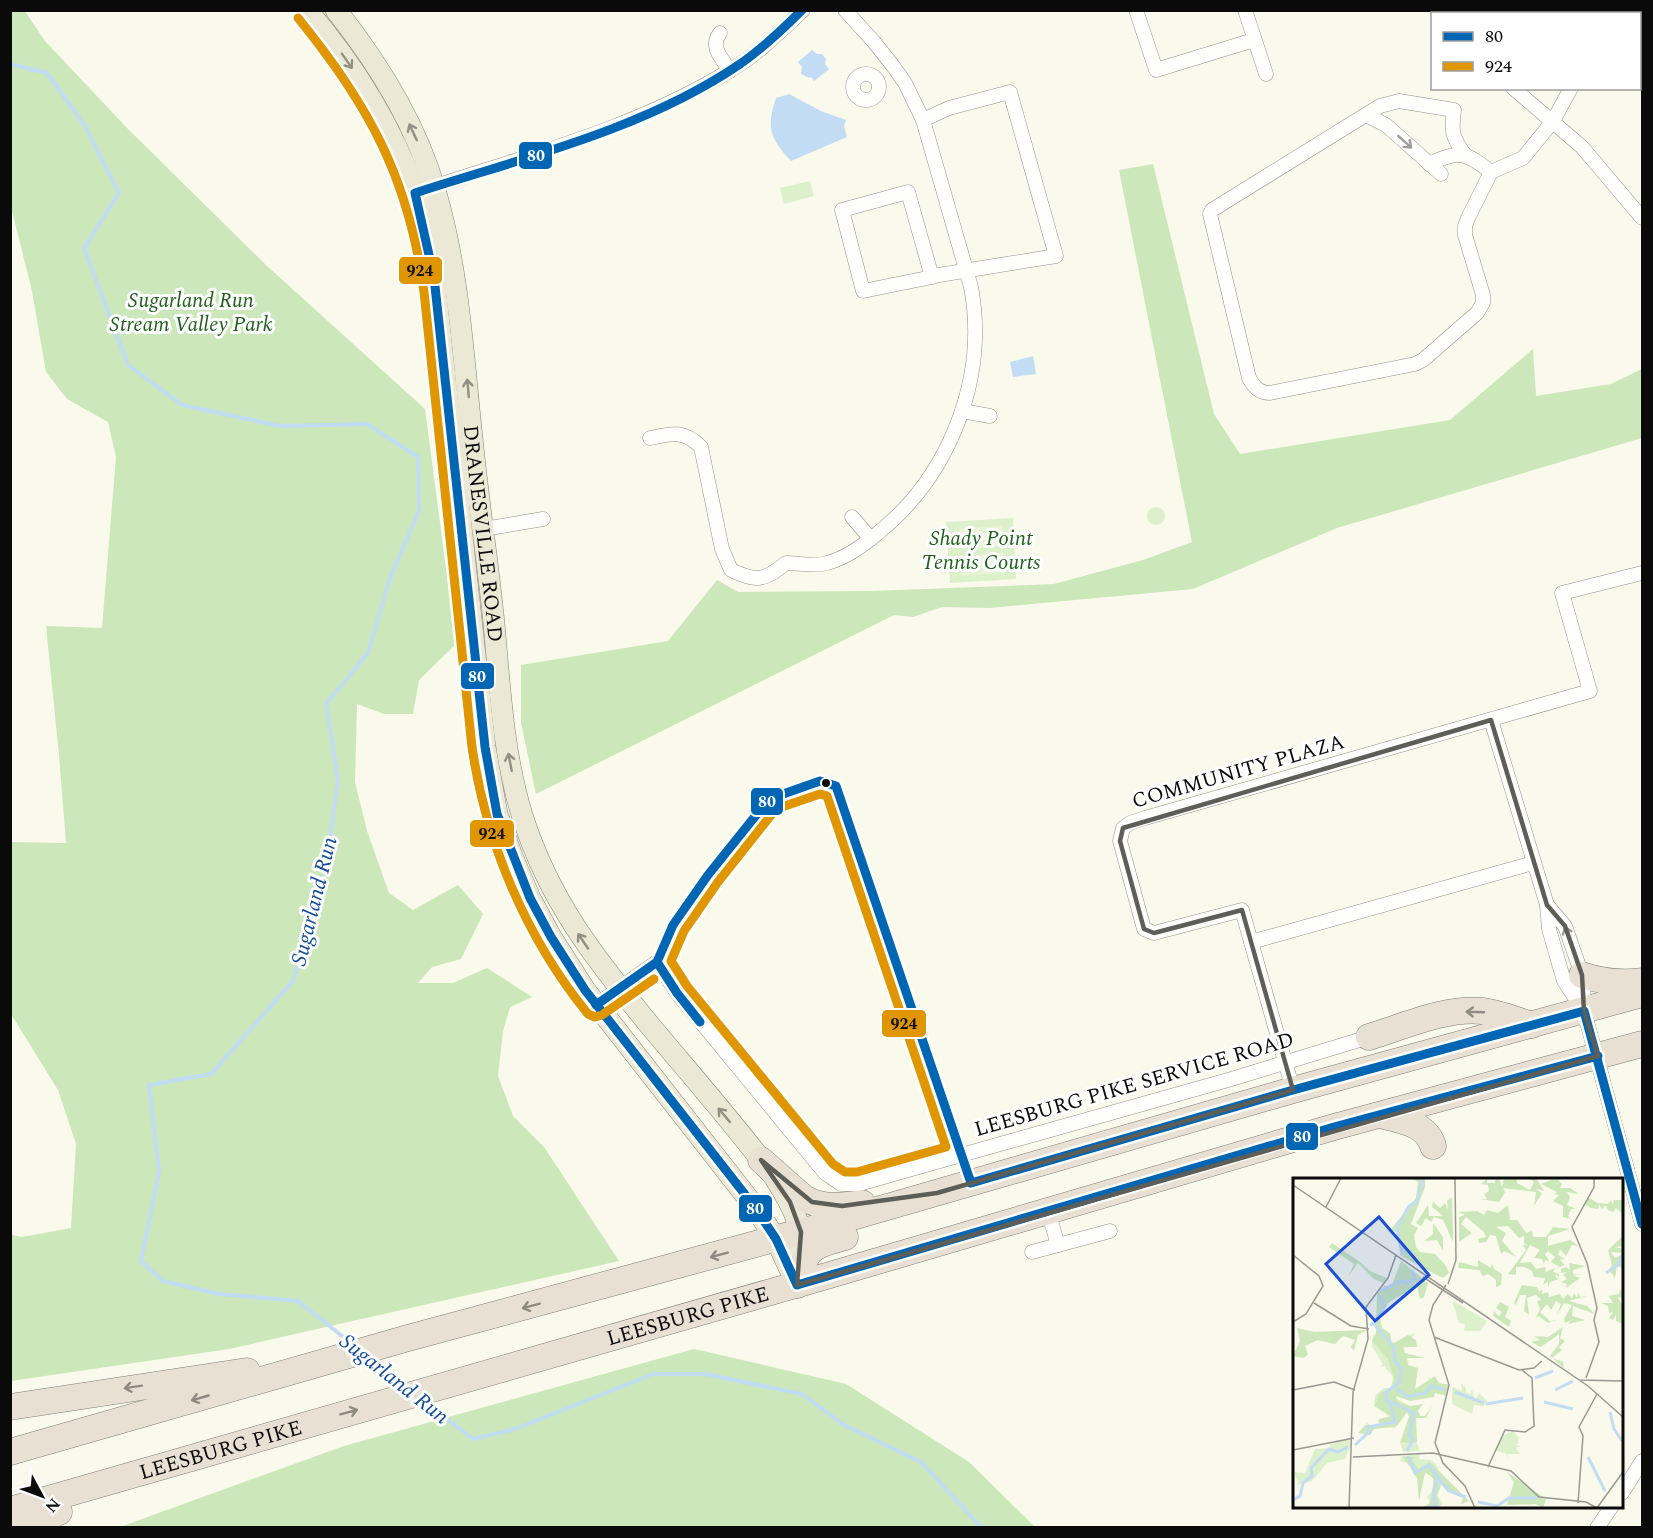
<svg xmlns="http://www.w3.org/2000/svg" width="1653" height="1538" font-family="Spectral,serif">
<rect width="100%" height="100%" fill="#f9f9ec"/>
<g fill="#ddf0cc">
<path d="M810 181 814 196 784 204 780 188Z"/>
<circle cx="1156" cy="516" r="9"/>
<path d="M1013 518 1016 579 950 583 946 522Z"/>
</g>
<g fill="#cce7b9">
<path d="M24 10 45 41 127 128 267 266 425 409 456 644 419 680 413 714H384L357 704 355 782 367 831 389 893 413 910 458 885 483 914 461 959 432 967 418 983H453L487 968 532 997 510 1007 503 1031 498 1076 513 1116 544 1147 619 1261 229 1349 11 1381V1235L22 1237 71 1228 76 1144 58 1090 11 1014V842L66 843 59 755 46 626 102 628 116 457 108 422 67 399 46 372 32 291 11 207V11Z"/>
<path d="M1153 164 1214 414 1240 454 1450 420 1533 349 1536 396 1611 384 1642 369V438L1337 528 1193 589 989 608 942 607 913 617 894 615 536 794 521 723V665L668 641 717 580 738 592 872 591 1054 584 1143 560 1192 542 1119 170Z"/>
<path d="M694 1349 846 1384 969 1462 1035 1527H120L344 1446Z"/>
</g>
<g fill="#e8f4d5">
<path d="M1002 526 1003 546 961 549 959 529Z"/>
<path d="M1003 553 1004 573 961 576 960 556Z"/>
</g>
<g fill="#c2dcf3">
<path d="M812 50 817 54H822L826 59 825 64 829 69 814 81 811 77 809 78 801 74 802 67 798 62Z"/>
<path d="M789 94 821 111 846 120 844 126 847 137 791 161C770 138 766 128 776 98Z"/>
<path d="M1033 356 1036 374 1013 377 1010 362Z"/>
</g>
<g fill="none" stroke-linecap="round" stroke-linejoin="round">
<g stroke="#c2dcf3" stroke-width="4">
<path d="M10 64 47 73 85 126 119 193 84 248 128 365 182 405 280 426 367 424 418 457 419 511 390 578 368 653 326 704 338 780 326 868 293 981 211 1074 149 1085 159 1171 141 1261 163 1281 219 1294 298 1301 351 1343"/>
<path d="M371 1359 405 1386"/>
<path d="M425 1402 473 1439 515 1429 653 1374H705L802 1394 844 1425 921 1462 982 1528"/>
</g>
<g stroke="#92928c" stroke-width="15">
<g id="street">
<path d="M1136 10 1156 70 1254 40"/>
<path d="M1245 10 1266 74"/>
<path d="M1605 14 1606 10"/>
<path d="M720 33C709 47 722 58 730 71"/>
<circle cx="866" cy="87" r="13"/>
<path d="M1513 88 1582 147 1642 218"/>
<path d="M1366 115 1386 125 1441 174"/>
<path d="M923 120 949 108 1010 92 1056 256 939 275 932 277 863 291 842 210 908 192 932 277"/>
<path d="M1465 155C1452 137 1451 131 1454 110L1399 101 1380 106 1212 210 1210 214 1249 378C1254 387 1259 393 1270 393L1415 364 1423 360 1477 313 1483 303V295L1465 235V226L1468 218 1491 172 1523 158 1553 121 1571 88"/>
<path d="M1429 164C1459 150 1466 152 1491 172"/>
<path d="M427 189C529 155 636 128 729 71 757 55 780 32 803 10"/>
<path d="M962 411 990 416"/>
<path d="M650 438C672 433 684 430 701 447L722 549 731 570C757 582 764 581 786 563 799 563 815 567 827 563 846 558 864 545 878 533 950 475 988 378 971 287L923 120 905 83 893 66 874 42 845 10"/>
<path d="M852 517 871 539"/>
<path d="M484 529 543 519"/>
<path d="M1491 720 1547 905 1549 929 1564 981 1583 1010"/>
<path d="M1547 905 1565 926 1582 975 1584 1011 1642 1224"/>
<path d="M1251 942 1533 863"/>
<path d="M596 1005 657 962 677 993 825 1173 841 1184H859L908 1170 1228 1080 1369 1037"/>
<path d="M1293 1090 1242 910 1154 933 1144 929 1120 841 1123 828 1130 823 1145 818 1590 691 1562 593 1642 573"/>
<path d="M1048 1211 1058 1245"/>
<path d="M1032 1252 1110 1231"/>
<path d="M1622 1493 1642 1461"/>
<path d="M1597 1528 1612 1506"/>
</g>
</g>
<g stroke="#7f7f79" stroke-width="22">
<g id="primary">
<path d="M307 10C353 64 391 124 415 192 424 219 429 249 434 277L485 747 497 814 512 856 530 898 551 937 585 990 754 1206 776 1239 797 1285"/>
<path id="s1" d="M336 10C378 63 416 124 435 190 459 271 463 355 472 438 478 500 488 562 494 624 500 688 503 753 522 815 549 901 596 960 652 1028 693 1077 736 1126 775 1178 789 1201 802 1220 800 1248"/>
</g>
</g>
<g stroke="#7f7f79" stroke-width="27">
<g id="highway">
<path d="M1582 975C1603 982 1621 984 1642 981"/>
<path d="M1369 1037C1402 1027 1447 1007 1482 1011 1499 1013 1516 1020 1532 1025"/>
<path d="M1381 1115C1402 1121 1426 1123 1433 1146"/>
<path d="M761 1160 804 1198C823 1209 841 1206 862 1203"/>
<path d="M797 1285C807 1247 808 1248 845 1237"/>
<path d="M10 1407 247 1371"/>
<path d="M10 1452 408 1338 811 1229 1293 1090 1642 994"/>
<path id="s2" d="M10 1510 823 1277 1334 1127 1642 1044"/>
<path d="M17 1528 59 1512"/>
</g>
</g>
<use href="#street" stroke="#fefefc" stroke-width="14"/>
<use href="#primary" stroke="#ebe9d6" stroke-width="21"/>
<use href="#highway" stroke="#e8e0d2" stroke-width="26"/>
<g stroke="#fff" stroke-width="14">
<g id="bus-1">
<path d="M802 10C783 29 763 48 740 64 645 129 523 158 415 193L434 277 485 747 497 814 530 898 551 937 585 990 754 1206 776 1239 797 1285 1334 1127 1598 1056"/>
<path d="M657 962 677 993 700 1022"/>
<path d="M596 1005 657 962 673 925 708 875 769 799 820 781 836 786 971 1183 1293 1090 1584 1011 1642 1224"/>
</g>
</g>
<g stroke="#fff" stroke-width="14">
<g id="bus-2">
<path d="M298 18C369 105 409 179 424 292L472 747C486 843 526 938 588 1014L595 1017 602 1015 654 979"/>
<path d="M820 794 827 796 946 1147 857 1172H845L833 1164 687 986 671 961 684 931 718 882 776 809Z"/>
</g>
</g>
<use href="#bus-1" stroke="#0066b3" stroke-width="9"/>
<use href="#bus-2" stroke="#df9601" stroke-width="9"/>
</g>
<defs><path id="oneway-shaft" d="M-6 0H5M1.5-3L5.5 0L1.5 3" fill="none" stroke-width="1.6" stroke-linecap="round" stroke-linejoin="round" transform="scale(1.5)"/></defs>
<g stroke="#919084">
<use href="#oneway-shaft" transform="translate(347 61) rotate(55)"/>
<use href="#oneway-shaft" transform="translate(413 132) rotate(-115)"/>
<use href="#oneway-shaft" transform="translate(468 388) rotate(-95)"/>
<use href="#oneway-shaft" transform="translate(510 762) rotate(-101)"/>
<use href="#oneway-shaft" transform="translate(583 941) rotate(-124)"/>
<use href="#oneway-shaft" transform="translate(724 1115) rotate(-130)"/>
</g>
<g stroke="#9c9c9b">
<use href="#oneway-shaft" transform="translate(1405 142) rotate(42)"/>
<use href="#oneway-shaft" transform="translate(1568 935) rotate(-111)"/>
</g>
<g stroke="#8f8a82">
<use href="#oneway-shaft" transform="translate(1475 1012) rotate(-178)"/>
<use href="#oneway-shaft" transform="translate(719 1255) rotate(165)"/>
<use href="#oneway-shaft" transform="translate(531 1306) rotate(165)"/>
<use href="#oneway-shaft" transform="translate(133 1387) rotate(171)"/>
<use href="#oneway-shaft" transform="translate(200 1398) rotate(164)"/>
<use href="#oneway-shaft" transform="translate(349 1412) rotate(-15)"/>
</g>
<path fill="none" stroke="#5e5e59" stroke-width="4.5" stroke-linejoin="round" d="M1491 720 1547 905 1565 926 1582 975 1584 1011 1598 1056 797 1285 801 1232 790 1202 761 1160 812 1202 842 1206 937 1193 1293 1090 1242 910 1154 933 1144 929 1120 841 1123 828Z"/>
<circle fill="#0a0a0a" stroke="#fff" stroke-width="2" cx="826" cy="783" r="5"/>
<g text-anchor="middle" stroke-width="6" stroke-linejoin="round" paint-order="stroke">
<g font-size="21" font-style="italic" fill="#20601b" stroke="#fff">
<text x="191" y="307">Sugarland Run<tspan x="191" dy="24">Stream Valley Park</tspan></text>
<text x="981" y="545">Shady Point<tspan x="981" dy="24">Tennis Courts</tspan></text>
</g>
<g font-size="21" fill="#0a0a0a" stroke="#fff">
<text dy="7" stroke="none"><textPath href="#s1" startOffset="554">DRANESVILLE ROAD</textPath></text>
<text transform="translate(1238 771) rotate(-16)" y="7">COMMUNITY PLAZA</text>
<text transform="translate(1134 1084) rotate(-16)" y="7">LEESBURG PIKE SERVICE ROAD</text>
<text dy="7" stroke="none"><textPath href="#s2" startOffset="705">LEESBURG PIKE</textPath></text>
<text dy="7" stroke="none"><textPath href="#s2" startOffset="219">LEESBURG PIKE</textPath></text>
</g>
<g font-size="22" font-style="italic" fill="#144d9b" stroke="#fff">
<text transform="translate(313 901) rotate(-76)" y="8">Sugarland Run</text>
<text transform="translate(395 1378) rotate(38)" y="8">Sugarland Run</text>
</g>
</g>
<g transform="translate(1293 1178)">
<rect width="330" height="330" fill="#f9f9ec"/>
<path d="M159 122 194 143 188 153H171L172 146 166 145ZM123 154 109 173 117 178 112 182 117 184 113 186 118 210 127 212 138 204 135 199 155 208 100 218 121 231 123 242 119 255 127 273 110 274 107 264 117 236 114 234 102 250H81L77 256 66 254 74 245 79 248 86 245 85 241 97 239 81 228 82 218 91 210H98L100 199 91 188 87 189 90 187 79 168 80 156 102 165ZM168 205 173 210V215L178 216V213L179 211 182 223 186 215 194 223 191 228 181 227 179 236 159 226V209L169 213ZM220 253 226 260 224 268H228L223 270 227 276H215L214 283V276L203 273 209 258ZM55 261 59 265 52 281 34 285 19 303 6 307 1 294 12 295 22 271 37 270V266ZM127 276 126 281 138 282 144 288 149 306 144 318 150 325 146 330H128L138 327 134 319 141 311 140 300 133 294 130 301H124L117 286 107 283 109 278Z" fill="#ddf0cc"/>
<path d="M117 0H132V9L118 46 125 50 121 57 123 69 127 74 142 76 153 88 156 95 150 100 108 78 105 55 98 51 123 20 125 4ZM188 0H194V5H202L203 0H206L209 9 211 0H224V5L237 12 241 4 236 0H243L251 13 241 10 249 15 241 28 243 14 210 10 212 14 206 24 187 21H194L191 16 196 13 195 7 188 6 193 2ZM263 0 269 6 267 10H277L286 16 274 14 277 19 274 27 283 31H278L275 38 277 41 270 39V28L260 23 266 17 261 16 264 14 248 6ZM159 19 160 51V64L150 42 141 39 138 44 133 40 128 48 123 45 135 27 136 38H150L139 29 140 24 147 30 152 25 155 32 154 23ZM295 19 304 25 315 26 318 22 320 27 321 22H330V36L323 30 320 34 315 32 313 27 309 31 306 26 305 31 298 30 292 26ZM215 27 217 42H224L233 55 239 53 240 59H253L260 49 277 51 255 58V68L277 62 286 68 279 67 273 78 267 71 265 77 272 81 267 82 272 87 267 89 258 84 262 79 255 73 252 76 256 83 252 82 251 86 249 81 241 80 247 72 237 67 227 85 238 84 243 91 252 89 253 94 262 90 260 94 266 96V99L263 96 262 99 266 101 257 104 255 110V104L250 107 252 100 241 99 239 93 231 89H223V97L215 96 233 72 230 67 235 66H231V58L226 60 215 48 203 49 213 55 209 63 223 79 211 73 208 76 203 58 197 57 193 64 186 65 185 61 193 59 191 54 173 39 168 46 179 55 166 64V39L172 37 165 34 184 33 191 37 194 32 205 35ZM140 45 150 59V73L144 62 131 63 140 56ZM330 58V68L322 69 330 71V75L318 74 322 80 330 76V90L324 88 322 100 316 92 319 87 315 72ZM39 65 67 84 77 93 94 100 90 105 81 101 65 85 55 99 61 86 36 69ZM185 82 198 90 199 85 201 91 209 96 208 107 203 109V102L195 96 190 98 186 92 165 90 166 84 185 89ZM108 83 135 105 131 119 127 121 123 104 115 118 110 116 95 125 87 140 89 150 97 155 99 166 115 157 123 162 124 169H110L112 175 132 180H114L115 187 125 190 122 211 142 198 146 206H155L154 218 142 215 141 219 117 223 103 218 104 223 117 228 130 226 125 233 127 238H132L139 228 133 240H123L124 264 119 265 108 264 116 239 114 234 104 248 81 251 77 257 65 255 73 247H85L87 241 98 238 82 228 86 216 99 209 101 201 95 181 79 163 83 155 84 116 91 108 99 107ZM276 85 293 88 280 92V96H289L280 97 287 100 273 110 274 106 268 104 274 101 270 97 274 94 268 95V91L273 89 277 92ZM229 107 244 109 246 114 249 111V116L255 114 256 119 267 116 270 121 275 116 279 120 281 115 284 120 285 114 287 119 294 118 276 123 294 128 302 136 280 128 279 138 292 142 275 146 278 142 272 145 271 141 279 127 271 125 264 137 268 126 263 123 258 132 254 126 247 134 258 144 261 142H263L255 145 246 138 243 140 247 131 244 123 248 122 243 117 234 120 236 137 231 133 233 117H227L223 127 221 125ZM327 110 330 119 325 120 330 128V146L323 143V137L320 142 316 140 320 134 316 135 315 128 308 125H320L316 118 326 116ZM207 124 216 129 212 139 218 143 216 149 200 138 201 133 206 138 209 134 203 130ZM270 149 267 160 272 163 266 169 269 172 259 180 270 184 271 190 257 178 266 166V156L248 169 238 164 247 162 241 158 255 159ZM4 150 21 154 74 152 65 157 61 173 58 169 62 162 50 158 42 166 25 162 12 168 15 176 11 180 0 178 7 163ZM110 279H124L119 281 125 291 137 284 176 323 168 326 170 320 154 313 148 306 144 317 147 329 129 330 137 325 141 301 132 294 126 323 124 299ZM214 294 253 321 250 330 243 326 214 327 221 304Z" fill="#cce7b9"/>
<path fill="none" stroke="#c2dcf3" stroke-width="3" d="M109 77 104 49 116 28 124 23 130 0M313 95 325 87 329 77M87 113 108 103 116 105 122 100 119 92M81 146 100 168 102 183 108 190 106 205 93 214V222L121 235 116 257 120 262 114 273M77 147 84 143 91 128 86 117M242 200 260 193M104 211 115 219 132 215 138 208 152 212M262 212 280 203M162 214 191 225M251 224 280 231M193 226 230 220M317 234 321 251 329 263M62 267 76 254 75 249 102 244 97 226M115 278 122 295 135 287 156 313 173 319M295 279 312 313M0 322 7 318 10 305 19 298 18 290 36 271 45 274 55 269M185 324 204 328 216 320H244M132 330 143 328 140 318 145 299"/>
<path fill="none" stroke="#999992" stroke-width="1.5" d="M0 7 295 208 330 239M33 29 48 0M0 77 26 98 30 108 13 136 0 144M130 99 170 125M155 106 163 82 162 0M153 107 140 127 136 142 156 207 142 265 150 285 172 308 182 330M21 125 58 148 76 151M141 159 226 192 241 190 249 183M293 200 306 164 301 142 304 130 294 85 279 49 301 9V0M286 202 330 203M0 212 41 204 62 212M0 272 61 260M60 279 140 275 218 293 246 319 293 324 304 330 330 294M195 289 212 252 232 254 241 248 239 200 229 192M285 325 290 258 286 249 304 216M56 330 60 214 75 161 73 129 95 100 103 77"/>
<path fill="#1d4ed8" fill-opacity="0.15" stroke="#1d4ed8" stroke-width="3" d="M86 39 136 97 82 143 33 86Z"/>
<rect width="330" height="330" fill="none" stroke="#0a0a0a" stroke-width="3"/>
</g>
<g stroke="#fff" stroke-width="2">
<rect x="518" y="141" width="35" height="29" rx="6" fill="#0066b3"/>
<rect x="398" y="256" width="45" height="29" rx="6" fill="#df9601"/>
<rect x="460" y="662" width="35" height="28" rx="6" fill="#0066b3"/>
<rect x="750" y="787" width="34" height="29" rx="6" fill="#0066b3"/>
<rect x="469" y="819" width="46" height="29" rx="6" fill="#df9601"/>
<rect x="881" y="1009" width="46" height="29" rx="6" fill="#df9601"/>
<rect x="1285" y="1122" width="34" height="29" rx="6" fill="#0066b3"/>
<rect x="738" y="1194" width="35" height="29" rx="6" fill="#0066b3"/>
</g>
<g font-size="16" text-anchor="middle" font-weight="bold" fill="#fff">
<text x="536" y="161">80</text>
<text x="477" y="682">80</text>
<text x="767" y="807">80</text>
<text x="1302" y="1142">80</text>
<text x="755" y="1214">80</text>
</g>
<g font-size="16" text-anchor="middle" font-weight="bold" fill="#111">
<text x="420" y="276">924</text>
<text x="492" y="839">924</text>
<text x="904" y="1029">924</text>
</g>
<rect width="1653" height="1538" fill="none" stroke="#0a0a0a" stroke-width="24"/>
<rect x="1431" y="12" width="210" height="78" fill="#ffffff" stroke="#9d9d9d" stroke-width="1.5"/>
<rect x="1443" y="32" width="30" height="9" fill="#0066b3" stroke="#9d9d9d" stroke-width="1.5"/>
<text x="1485" y="42" font-size="18" fill="#0a0a0a">80</text>
<rect x="1443" y="62" width="30" height="9" fill="#df9601" stroke="#9d9d9d" stroke-width="1.5"/>
<text x="1485" y="72" font-size="18" fill="#0a0a0a">924</text>
<g transform="translate(42 1496) rotate(131)" stroke="#ffffff" stroke-width="4.5" paint-order="stroke">
<path d="M0-4.5L10 22L0 15L-10 22Z" fill="#0a0a0a"/>
<text y="-9" font-size="16" font-weight="bold" text-anchor="middle" fill="#0a0a0a">N</text>
</g>
</svg>
